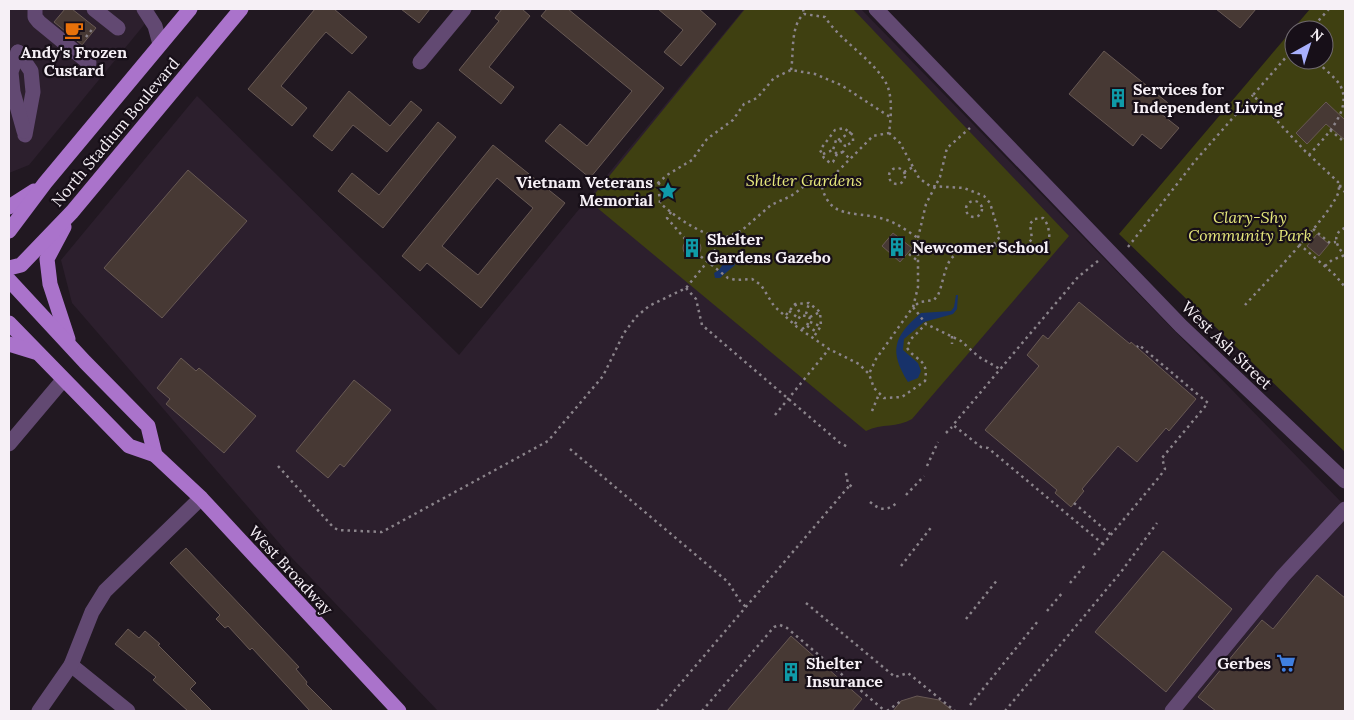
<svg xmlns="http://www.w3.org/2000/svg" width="1354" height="720" font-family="Lora,serif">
<rect width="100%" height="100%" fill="#211821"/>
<g fill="#2c1f2d">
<path d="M9 9H157L29 165 9 173Z"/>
<path d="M744 9H861L1345 506V711H438L292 558 72 303 61 260 197 96 459 355Z"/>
</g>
<g fill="#3f4011" fill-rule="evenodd">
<path d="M745 9H853L1069 236 912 419C897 428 882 423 866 431L589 201Z"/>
<path d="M1310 9H1345V452L1119 234ZM1294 30H1324V60H1294Z"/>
</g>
<g fill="#17326a">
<path d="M727 258 734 259 735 265 720 278H715L714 273 719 270Z"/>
<path d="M956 295H958L957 309 953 314 924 322 904 339 903 350 918 363 921 371 918 378 908 382C889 351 893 337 921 313L951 311 954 307Z"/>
</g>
<g fill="#473934" stroke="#685954" fill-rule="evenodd">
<path d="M65 9H72L96 28 82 45 54 22Z"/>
<path d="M315 9H334L367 37 352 54 326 32 319 40 281 86 307 108 292 126 248 89Z"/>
<path d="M401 9H430L419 23Z"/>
<path d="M502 9H522L530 16 489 67 514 87 501 104 459 70 499 21 495 18Z"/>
<path d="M547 9H568L664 88 590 178 545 141 560 124 587 146 632 91 541 16Z"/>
<path d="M658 9H699L716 24 681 66 664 52 683 30Z"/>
<path d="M1216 9H1256L1240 28Z"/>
<path d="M1104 51 1168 103 1160 113 1179 128 1161 149 1142 134 1133 146 1069 94Z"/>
<path d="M349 91 390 126 411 101 422 110 387 152 353 125 332 151 313 136Z"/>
<path d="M1326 102 1345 120V140L1326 124 1307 144 1296 133Z"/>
<path d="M438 122 456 137 383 228 338 191 352 173 379 195Z"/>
<path d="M493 145 565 203 481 308 427 263 420 271 402 256ZM497 178 533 208 478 275 442 246Z"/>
<path d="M188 170 247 221 162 318 104 268Z"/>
<path d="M893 233 912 248 900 262 882 246Z"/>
<path d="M1317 234 1329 244 1319 256 1307 246Z"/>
<circle cx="692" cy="248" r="9"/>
<path d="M1079 302 1130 344 1131 342 1196 399 1169 431 1166 428 1137 462 1118 446 1082 489 1084 491 1071 507 1055 493 1057 490 985 430 1039 366 1027 355 1043 335 1048 339Z"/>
<path d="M181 358 196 371 199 368 256 416 224 453 166 404 170 399 157 388Z"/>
<path d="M354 380 391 410 344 467 340 464 328 478 296 451Z"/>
<path d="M186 548 299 667 296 669 307 682 306 684 333 711H310L252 648 250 650 228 626 225 628 216 619 220 615 170 563Z"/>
<path d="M1163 551 1232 609 1166 692 1095 632Z"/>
<path d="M1317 575 1345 598V711H1216L1198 697 1262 620 1273 629Z"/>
<path d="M128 629 139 638 145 631 160 644 158 645 196 683 190 689 212 711H188L153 680 156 677 115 644Z"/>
<path d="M791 636 862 699 852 711H727Z"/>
<path d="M917 696 939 700 953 711H893L901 701Z"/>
</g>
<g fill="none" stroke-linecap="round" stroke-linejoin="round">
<g stroke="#8b848b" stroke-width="2.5" stroke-dasharray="2.5 4" stroke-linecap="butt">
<path d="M803 9 804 14"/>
<path d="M1310 30 1329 9"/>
<path d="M86 37 94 27"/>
<path d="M791 70C794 54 790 25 804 14L825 17C841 42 871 57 886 83 893 96 891 118 889 133L900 143 919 178 930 186 964 188 984 196 990 203 1000 236C985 262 964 242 951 259 944 268 943 284 938 295L934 300 920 302 913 307 926 324 961 341 979 357 1000 369"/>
<path d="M1330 130 1342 140"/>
<path d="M838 140 851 132"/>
<path d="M843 152 837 154 833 150 836 140 843 142 845 146 843 152 849 158"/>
<path d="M823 154 833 150"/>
<path d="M837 154 833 162 830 163 824 158 820 150 835 130 844 128 853 135V142L845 146"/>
<path d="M1309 155C1324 138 1354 110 1340 85 1334 76 1323 68 1315 60"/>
<circle cx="897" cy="176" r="8"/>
<path d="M904 172 913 167"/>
<path d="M658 183 666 189 667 195 660 203"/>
<path d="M1339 186 1345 192"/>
<path d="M1339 186H1345"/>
<path d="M822 187C830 219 854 211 880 218 894 221 906 230 918 238V287L913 307 876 359 869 374"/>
<circle cx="974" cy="209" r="8"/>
<path d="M671 212 667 218 699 255 728 278 736 280 752 279 761 285 774 306 797 327 829 349 859 364 869 374 874 388 884 398 902 397 925 381C929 359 917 362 907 348L910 340 926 324"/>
<path d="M1345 228C1331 233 1336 247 1345 255"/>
<path d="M1313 229 1330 243 1336 242"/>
<path d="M918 238 926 204 940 177 947 148 970 128"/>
<path d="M721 239C697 231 679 220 660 203L658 183 667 175 692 160 707 139 733 120 744 104 757 98 774 78 791 70 815 74 841 85 890 117"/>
<path d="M1299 244 1335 275 1345 287"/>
<path d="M995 245 1004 248 1026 246 1042 251C1052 247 1051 226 1043 218L1034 219 1030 224 1032 239 1026 246"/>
<path d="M1128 247 1195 161 1253 95"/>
<path d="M909 254 919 262"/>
<path d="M1098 261 1078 277 953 425 981 447 988 448 1103 544"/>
<path d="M1325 266 1332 260 1345 255"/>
<path d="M686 288 696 299 702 325 840 443 848 447"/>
<path d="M795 304 801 315"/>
<path d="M1245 305C1263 285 1336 210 1339 190 1339 188 1338 184 1338 182L1305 151 1253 95 1294 48"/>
<path d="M789 311 798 318"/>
<path d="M806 314 809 303"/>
<path d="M786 315 795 304 809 303 820 312 821 326 813 338"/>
<path d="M810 317 820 312"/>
<path d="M810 322 820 326"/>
<path d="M795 324 801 315 810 317"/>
<path d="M807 326 817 332"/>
<path d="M802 329 807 326 810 317"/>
<path d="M952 336V344"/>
<path d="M872 411 879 394"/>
<path d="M775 415 829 349"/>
<path d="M946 433 952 427"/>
<path d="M570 449 728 582 740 601 746 607"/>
<path d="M278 466 333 527 338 530 382 532 548 441 603 376 624 333 636 317 649 306 686 288 708 261 722 239 741 231 771 205 791 196 811 181 822 187 873 136 889 133"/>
<path d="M927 466 938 442"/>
<path d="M846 473 848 484 854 488"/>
<path d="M906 495 924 476"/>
<path d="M870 502C881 511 887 511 898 502"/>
<path d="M1074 503 1111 535"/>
<path d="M1094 555 1160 476 1165 469 1162 458 1208 403 1139 345 1137 347"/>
<path d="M901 566 933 525"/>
<path d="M1070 583 1086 564"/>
<path d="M806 603 895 677 908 673 955 711"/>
<path d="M1047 611 1063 592"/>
<path d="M966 619 998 579"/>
<path d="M970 705 1038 621"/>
<path d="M657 711 850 485"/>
<path d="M702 711 774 627 780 625 787 628 885 711"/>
<path d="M887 711 901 701"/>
<path d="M1005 711 1121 572 1157 523"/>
</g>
<g stroke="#624972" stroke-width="15">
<path d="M35 9V17L39 22 89 63"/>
<path d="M94 9 118 28"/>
<path d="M144 9 155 26 160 44"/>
<path d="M876 9 1181 326 1345 481"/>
<path d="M18 52 31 71 33 92 25 135"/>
<path d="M18 52 11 72 13 92 24 131"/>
<path d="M420 62 464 9"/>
<path d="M9 444 63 380"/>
<path d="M71 665 128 711"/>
<path d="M39 711 71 665 92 612 105 591 201 498"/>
<path d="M1172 711 1283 576 1345 509"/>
</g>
<g stroke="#aa73cb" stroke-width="15">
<path d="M9 207 34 191"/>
<path d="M64 227 47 259 50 284 68 339"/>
<path d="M9 231 45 183 190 9"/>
<path d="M9 268 21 265 72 212 241 9"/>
<path d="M9 280 85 362 148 426 155 455"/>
<path d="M9 323 129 446 155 455 201 498 399 711"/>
<path d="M9 344 35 352"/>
</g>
</g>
<defs>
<g id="cafe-bare" transform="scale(1.5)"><path d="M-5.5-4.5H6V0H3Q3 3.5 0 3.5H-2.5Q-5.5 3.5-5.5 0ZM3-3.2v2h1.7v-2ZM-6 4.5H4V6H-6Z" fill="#e8710a" stroke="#170f18" stroke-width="2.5" paint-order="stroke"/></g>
<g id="building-bare" transform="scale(1.5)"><path d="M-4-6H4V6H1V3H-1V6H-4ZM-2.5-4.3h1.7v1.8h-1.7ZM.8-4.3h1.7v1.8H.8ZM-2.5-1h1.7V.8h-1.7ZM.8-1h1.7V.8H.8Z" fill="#0f9aa8" stroke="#170f18" stroke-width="2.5" paint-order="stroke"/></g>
<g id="sight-bare" transform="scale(1.5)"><path d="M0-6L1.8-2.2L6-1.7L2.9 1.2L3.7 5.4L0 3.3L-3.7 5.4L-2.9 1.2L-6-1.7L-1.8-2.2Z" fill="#0f9aa8" stroke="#170f18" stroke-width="2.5" paint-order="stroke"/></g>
<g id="supermarket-bare" transform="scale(1.5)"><path d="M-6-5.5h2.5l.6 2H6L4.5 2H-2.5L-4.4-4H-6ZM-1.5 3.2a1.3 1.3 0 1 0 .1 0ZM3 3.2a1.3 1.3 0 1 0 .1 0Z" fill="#3f7fe0" stroke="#170f18" stroke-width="2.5" paint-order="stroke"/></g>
</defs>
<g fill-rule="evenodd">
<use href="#cafe-bare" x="74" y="30"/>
<use href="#building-bare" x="1118" y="98"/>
<use href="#sight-bare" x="668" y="191"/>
<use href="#building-bare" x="897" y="247"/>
<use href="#building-bare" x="692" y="248"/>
<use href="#supermarket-bare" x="1286" y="663"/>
<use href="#building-bare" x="791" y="672"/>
</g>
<g text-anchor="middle" stroke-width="4.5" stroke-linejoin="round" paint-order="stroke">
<g font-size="16" font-weight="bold" fill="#f6f0f6" stroke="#170f18" text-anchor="start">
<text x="74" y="58" text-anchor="middle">Andy's Frozen<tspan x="74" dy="18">Custard</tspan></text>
<text x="1133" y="95">Services for<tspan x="1133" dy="18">Independent Living</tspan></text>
<text x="653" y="188" text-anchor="end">Vietnam Veterans<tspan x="653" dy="18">Memorial</tspan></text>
<text x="707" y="245">Shelter<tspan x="707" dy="18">Gardens Gazebo</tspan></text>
<text x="912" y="253">Newcomer School</text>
<text x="806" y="669">Shelter<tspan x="806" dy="18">Insurance</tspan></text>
<text x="1271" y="669" text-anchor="end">Gerbes</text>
</g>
<g font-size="16" fill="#f6f0f6" stroke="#170f18">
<text transform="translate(115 132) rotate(-50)" y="6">North Stadium Boulevard</text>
<text transform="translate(1227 345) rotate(44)" y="6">West Ash Street</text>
<text transform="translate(291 570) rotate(47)" y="6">West Broadway</text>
</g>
<g font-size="16" font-style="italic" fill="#e6e87b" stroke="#170f18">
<text x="804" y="186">Shelter Gardens</text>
<text x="1250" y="223">Clary-Shy<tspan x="1250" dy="18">Community Park</tspan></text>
</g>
</g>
<rect width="1354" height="720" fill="none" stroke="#f6f0f6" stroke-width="20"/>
<g transform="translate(1309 45) rotate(39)"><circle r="24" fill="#170f18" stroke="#706971"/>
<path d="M0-4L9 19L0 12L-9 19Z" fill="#a9b0fc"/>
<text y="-8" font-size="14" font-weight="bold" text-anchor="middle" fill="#f6f0f6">N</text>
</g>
</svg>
